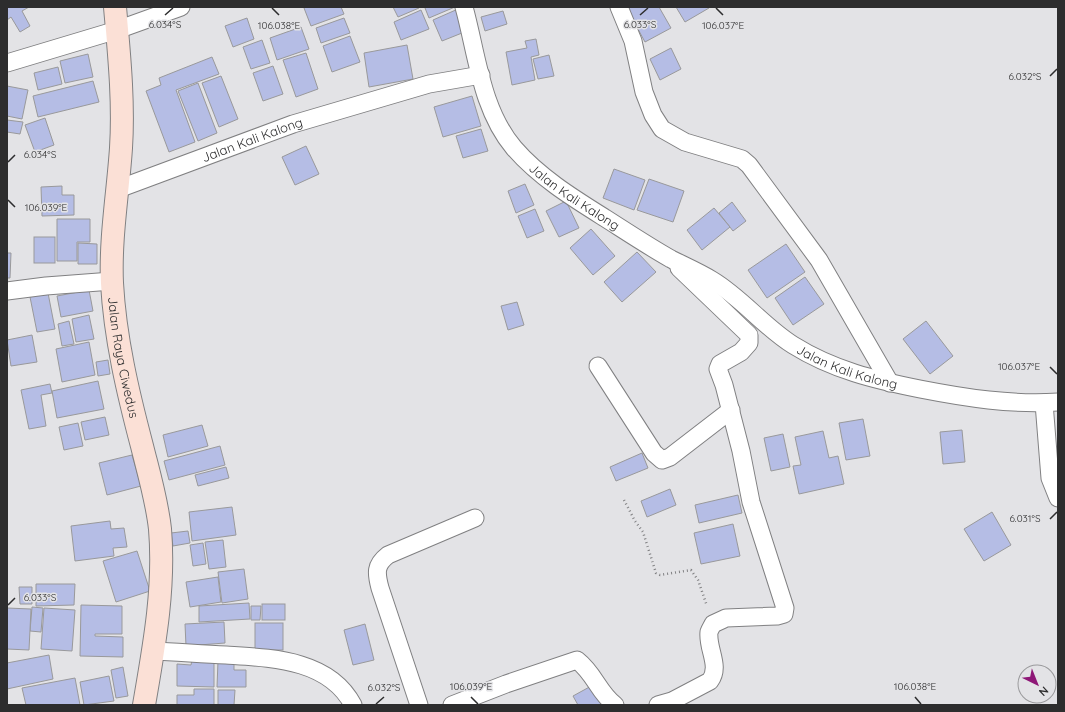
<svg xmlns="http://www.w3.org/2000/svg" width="1065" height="712" font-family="Quicksand,sans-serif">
<rect width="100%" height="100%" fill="#e3e3e6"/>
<g fill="#b5bde5" stroke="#99999b">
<path d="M7 7H29L22 11 30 26 20 32 11 17 7 20Z"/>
<path d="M306 7H341L344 14 311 26 304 8Z"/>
<path d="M393 7H418L419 8 398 17Z"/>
<path d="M427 7H455L429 18 425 8Z"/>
<path d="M626 7H659L671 28 645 42Z"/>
<path d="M676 7H709V8L685 22Z"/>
<path d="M458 9 467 31 442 41 433 20Z"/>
<path d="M421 10 429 29 401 40 394 22Z"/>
<path d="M503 11 507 24 485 31 481 17Z"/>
<path d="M247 18 254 39 233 47 225 26Z"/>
<path d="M344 18 350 33 321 43 316 28Z"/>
<path d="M301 27 309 49 277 60 270 38Z"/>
<path d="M350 36 360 62 332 72 323 46Z"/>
<path d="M536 39 539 55 531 57 535 80 512 85 506 52 527 48 525 41Z"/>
<path d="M262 40 270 63 251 69 243 47Z"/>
<path d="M407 45 413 79 369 87 364 53Z"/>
<path d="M671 48 681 69 660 80 650 59Z"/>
<path d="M306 53 318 89 296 97 283 60Z"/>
<path d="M88 54 93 77 65 83 60 61Z"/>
<path d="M549 55 554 76 538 79 533 59Z"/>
<path d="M212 57 219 74 176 90 195 142 169 152 146 91 161 85 159 78Z"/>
<path d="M273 66 283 94 263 101 253 73Z"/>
<path d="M58 67 62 84 38 90 34 73Z"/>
<path d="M221 76 238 119 219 127 202 83Z"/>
<path d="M93 81 99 102 38 117 33 96Z"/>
<path d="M198 83 217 133 198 141 178 91Z"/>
<path d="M7 86 28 90 22 119 7 116Z"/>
<path d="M472 96 481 126 443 137 434 107Z"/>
<path d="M45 118 54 145 35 152 25 125Z"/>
<path d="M7 120 23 122 20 134 7 132Z"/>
<path d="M481 129 488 151 463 158 456 136Z"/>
<path d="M306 146 319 174 295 185 282 157Z"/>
<path d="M614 169 645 180 634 210 603 198Z"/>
<path d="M649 179 684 191 673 222 637 210Z"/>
<path d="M525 184 534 205 516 213 508 191Z"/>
<path d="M62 186V195H74V215L42 216 41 187Z"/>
<path d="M566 201 579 228 559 237 546 211Z"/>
<path d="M732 202 746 221 733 231 719 213Z"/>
<path d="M714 208 730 227 702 250 687 230Z"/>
<path d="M535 209 544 231 527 238 518 216Z"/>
<path d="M57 219H90V242H77V261H57Z"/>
<path d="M591 229 615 256 593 275 570 248Z"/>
<rect x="34" y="237" width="21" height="26"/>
<path d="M78 243 97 244V264H78Z"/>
<path d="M786 244 805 272 767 298 748 270Z"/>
<path d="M637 252 656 272 622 302 604 282Z"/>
<path d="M7 253H11L10 278H7Z"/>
<path d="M805 277 824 304 793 325 775 298Z"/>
<path d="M89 290 93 311 61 317 57 296Z"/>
<path d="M48 293 55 329 37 332 30 297Z"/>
<path d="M517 302 524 325 508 330 501 306Z"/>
<path d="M89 315 94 339 76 342 72 319Z"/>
<path d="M69 321 74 344 62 346 58 324Z"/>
<path d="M926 321 953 356 930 374 903 339Z"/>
<path d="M32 335 37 362 11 366 7 340Z"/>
<path d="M89 342 95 375 62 382 56 349Z"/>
<path d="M108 360 110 374 98 376 96 362Z"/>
<path d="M98 381 104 409 57 418 52 391Z"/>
<path d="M50 384 52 393 41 395 46 426 29 429 21 390Z"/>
<path d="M105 417 109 435 85 440 81 422Z"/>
<path d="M863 419 870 456 846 460 839 423Z"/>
<path d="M78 423 83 446 64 450 59 427Z"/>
<path d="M202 425 208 446 168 457 163 435Z"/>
<path d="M962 430 965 462 943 464 940 432Z"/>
<path d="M823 431 829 458 838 456 844 484 799 494 793 466 801 465 795 437Z"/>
<path d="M783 434 790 467 771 471 764 438Z"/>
<path d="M220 446 225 465 169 480 164 461Z"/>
<path d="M642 453 648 468 616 481 610 467Z"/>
<path d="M132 455 141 486 107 495 99 463Z"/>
<path d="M226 467 229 478 198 486 195 475Z"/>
<path d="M670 489 676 505 647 517 641 501Z"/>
<path d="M738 495 742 513 699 523 695 505Z"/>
<path d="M232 507 236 535 192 541 189 512Z"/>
<path d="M992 512 1011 545 984 561 964 529Z"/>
<path d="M110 521 111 529 124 528 127 547 113 548 114 556 75 561 71 526Z"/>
<path d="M733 524 740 556 701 564 694 533Z"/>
<path d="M188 531 190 543 173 546 171 533Z"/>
<path d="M223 540 226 567 209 569 205 542Z"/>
<path d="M203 543 206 564 193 566 190 545Z"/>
<path d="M137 551 150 591 116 602 103 561Z"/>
<path d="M244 569 248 599 222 603 218 572Z"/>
<path d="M218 577 221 602 190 607 186 582Z"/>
<path d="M36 584H75L74 605 36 606Z"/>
<path d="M19 587H32V604H20Z"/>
<path d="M249 603 250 619 199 622V606Z"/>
<rect x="262" y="604" width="23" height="16"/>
<path d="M81 605 122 606V634H95V636L123 637V657L80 656Z"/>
<path d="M251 606H261L260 620H251Z"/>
<path d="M32 607 43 608 41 632 30 631Z"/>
<path d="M7 608 31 609 29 650 7 649Z"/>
<path d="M44 608 75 610 72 651 41 649Z"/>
<path d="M224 622 225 643 186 646 185 624Z"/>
<rect x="255" y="623" width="28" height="27"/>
<path d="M365 624 374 660 353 665 344 630Z"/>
<path d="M49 655 53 679 7 689V663Z"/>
<path d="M192 660H214V687L177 686V664L191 665Z"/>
<path d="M234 660V670H246V687H217L218 661Z"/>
<path d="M123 667 128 696 116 698 111 670Z"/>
<path d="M109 676 114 701 84 705 80 682Z"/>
<path d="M75 678 80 705H26L22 688Z"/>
<path d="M593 685 604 705H578L573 696Z"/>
<path d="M194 689H214V705H177V695H194Z"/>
<path d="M218 690H235L234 705H218Z"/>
</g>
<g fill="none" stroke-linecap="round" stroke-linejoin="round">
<g stroke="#808082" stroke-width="19">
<g id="street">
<path id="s1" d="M464 7C477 54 481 109 514 148 539 177 573 198 605 218 627 232 648 246 671 259 685 266 699 272 712 280 742 298 764 327 793 345 833 370 875 380 920 389 966 398 1011 405 1058 402"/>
<path d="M619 7 633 41 644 92 653 115 662 129 685 142 742 159 749 165 819 260 890 383"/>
<path d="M7 63 117 30 181 7"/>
<path id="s2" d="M118 189 293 124 429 84 481 75"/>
<path d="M7 291 46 286 112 281"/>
<path d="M598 366 654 453 662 460 670 457 731 410"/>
<path d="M1044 403 1050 478 1058 498"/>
<path d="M153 651C177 652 202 654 226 655 271 658 329 659 353 705"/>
<path d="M419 705 380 588C376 573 375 565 388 555L475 518"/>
<path d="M452 705 506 684 577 660C595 674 598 692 615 705"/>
<path d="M658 705 672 701 710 681C721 666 707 649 709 632 710 629 712 626 713 624L726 618 777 616 784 614 785 608 751 502 741 451 724 385 718 369 720 364 741 352 749 343V335L679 268"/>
</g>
</g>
<g stroke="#808082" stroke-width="24">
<g id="secondary">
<path id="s3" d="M115 7C119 53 124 102 121 148 118 193 110 238 112 283 115 338 128 393 142 446 149 474 157 501 160 529 165 588 154 647 144 705"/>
</g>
</g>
<path stroke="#818183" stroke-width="2.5" stroke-dasharray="1 3" stroke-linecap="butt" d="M624 500 635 521 643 532 656 573 660 575 691 570 698 580 707 606"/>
<use href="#street" stroke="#fff" stroke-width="17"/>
<use href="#secondary" stroke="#fbe0d6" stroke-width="22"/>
</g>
<path fill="none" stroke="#2d2d2e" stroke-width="1.5" d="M272 8 279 15M716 8 723 15M165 15 173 8M640 15 648 8M1050 76 1057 69M8 162 15 155M8 200 15 207M1050 367 1057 374M1050 519 1057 512M8 605 15 598M471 697 478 704M915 697 921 704M376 704 384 697"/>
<g text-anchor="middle" stroke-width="3" stroke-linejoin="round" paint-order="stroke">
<g font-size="13" fill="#2d2d2e" stroke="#e3e3e6">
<text dy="5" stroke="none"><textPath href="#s2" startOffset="143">Jalan Kali Kalong</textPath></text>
<text dy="5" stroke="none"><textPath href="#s1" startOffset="229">Jalan Kali Kalong</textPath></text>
<text dy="5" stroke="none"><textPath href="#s3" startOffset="352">Jalan Raya Ciwedus</textPath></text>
<text dy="5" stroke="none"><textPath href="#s1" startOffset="553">Jalan Kali Kalong</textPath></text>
</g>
</g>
<g font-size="10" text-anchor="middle" fill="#2d2d2e" stroke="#e3e3e6" stroke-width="3" stroke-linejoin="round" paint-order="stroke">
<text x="165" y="28">6.034°S</text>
<text x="640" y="28">6.033°S</text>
<text x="279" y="29">106.038°E</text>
<text x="723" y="29">106.037°E</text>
<text x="1025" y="80">6.032°S</text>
<text x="40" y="158">6.034°S</text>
<text x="46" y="211">106.039°E</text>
<text x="1019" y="370">106.037°E</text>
<text x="1025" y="522">6.031°S</text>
<text x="40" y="601">6.033°S</text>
<text x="471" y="690">106.039°E</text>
<text x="915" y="690">106.038°E</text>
<text x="384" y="691">6.032°S</text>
</g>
<rect width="1065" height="712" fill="none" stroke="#2d2d2e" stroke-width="16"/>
<g transform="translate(1037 684) rotate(137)"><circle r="19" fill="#e3e3e6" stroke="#9a9a9c"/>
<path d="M0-3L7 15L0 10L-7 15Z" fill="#8e1777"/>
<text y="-6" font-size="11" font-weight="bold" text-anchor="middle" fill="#2d2d2e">N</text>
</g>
</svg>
